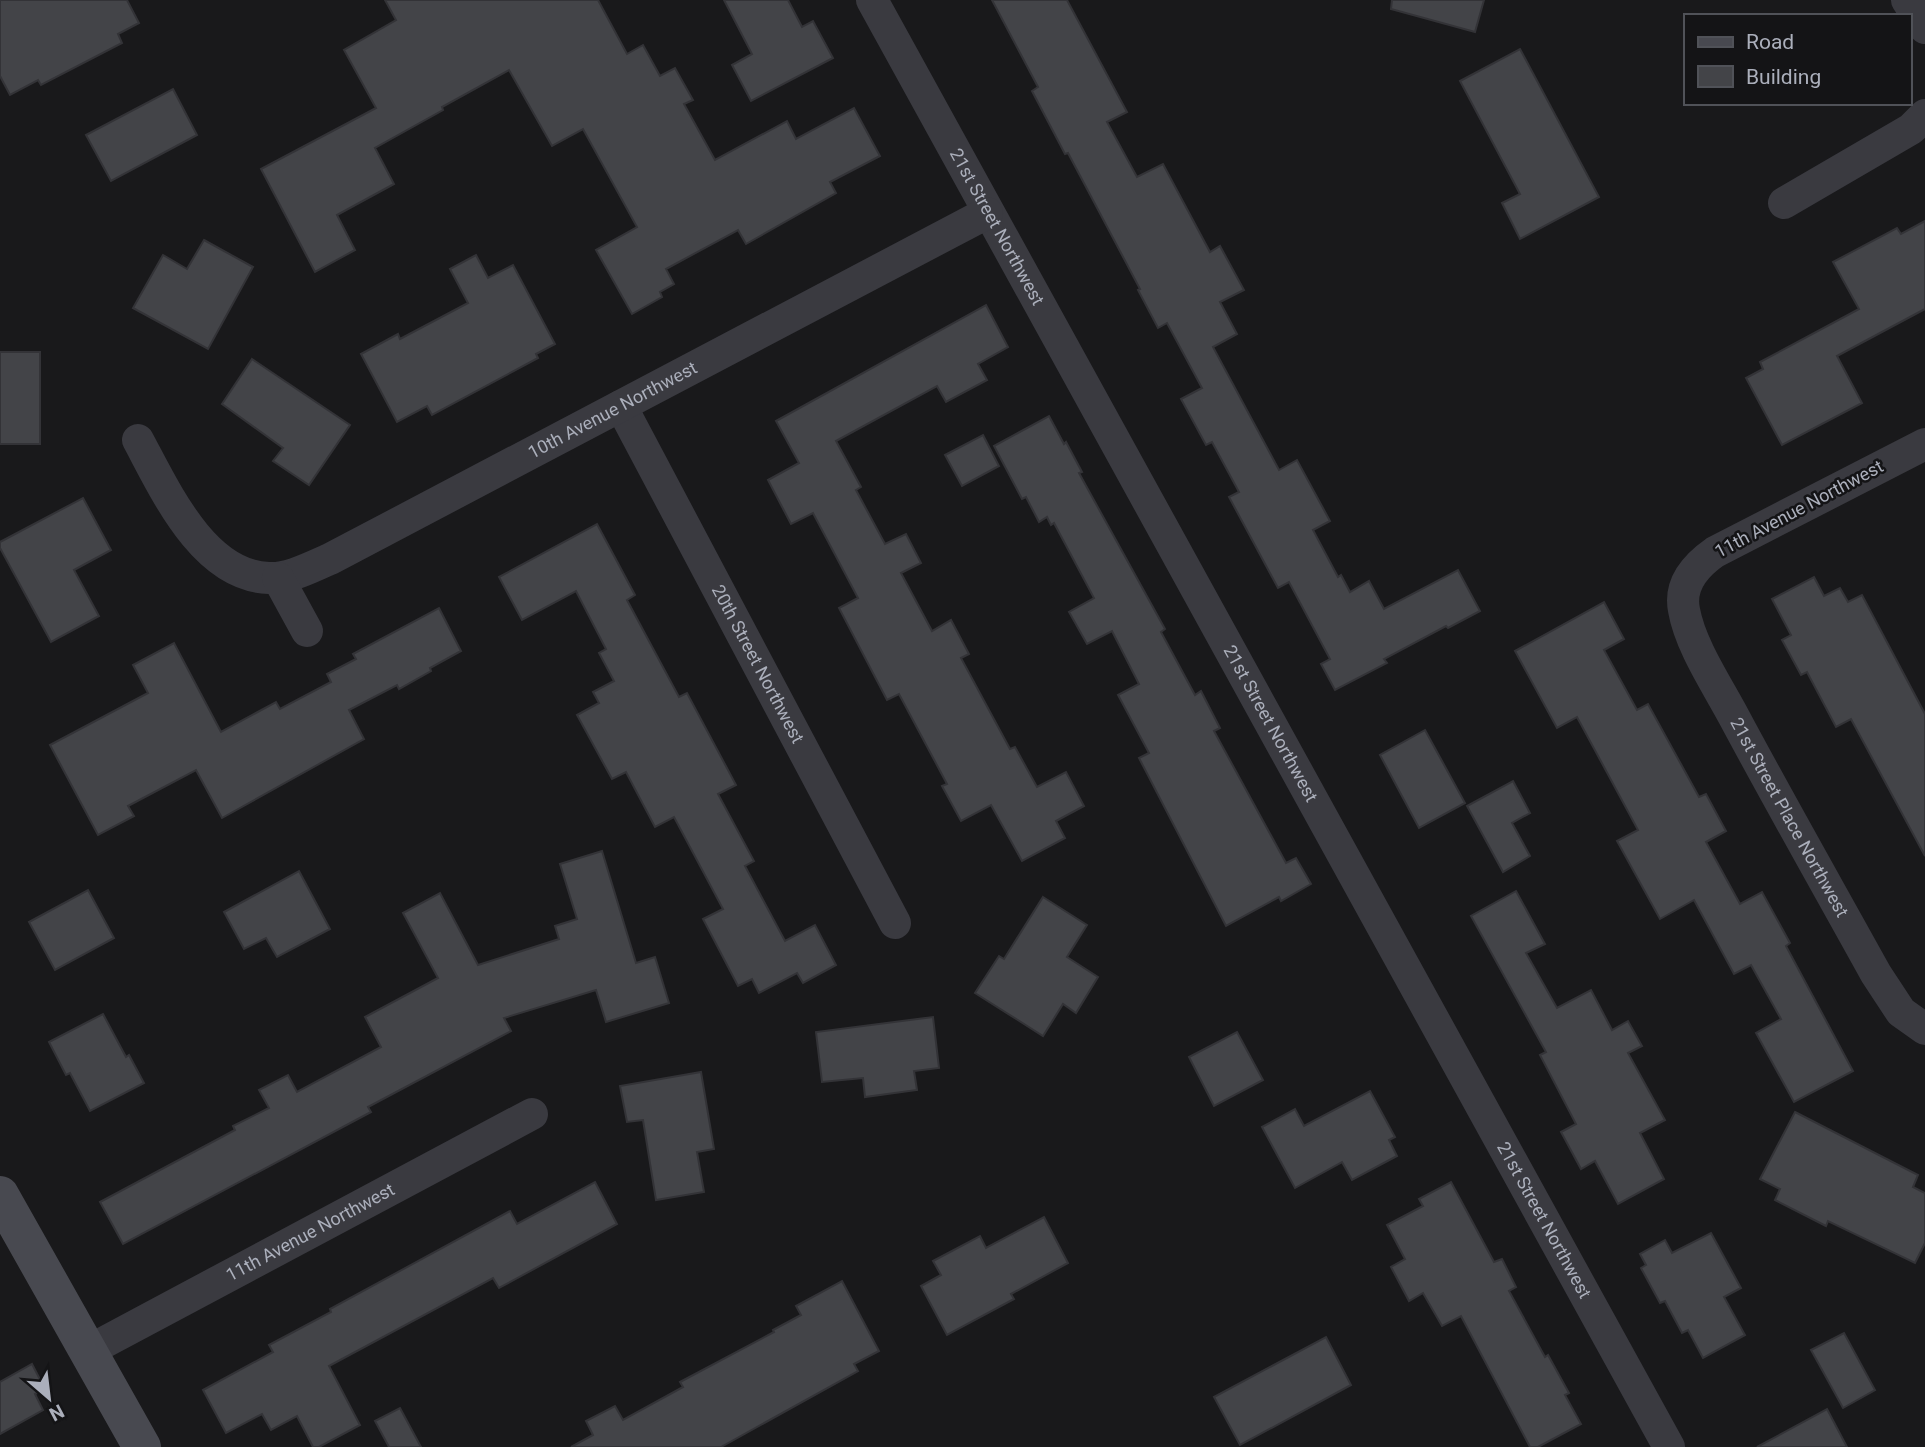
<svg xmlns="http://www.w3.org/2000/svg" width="1925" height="1447" font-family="Roboto,sans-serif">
<rect width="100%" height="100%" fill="#19191b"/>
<g fill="#434448" stroke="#333337" stroke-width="2">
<path d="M0 0H127L139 23 118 34 122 43 41 85 38 80 10 95 0 76Z"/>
<path d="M385 0H598L627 54 643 45 660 76 675 68 693 100 684 104 715 160 787 121 796 139 854 108 880 156 830 182 836 193 746 244 738 230 666 269 674 284 660 292 662 297 632 314 596 250 637 227 583 129 552 146 509 70 442 107 443 110 375 148 394 184 337 215 355 250 315 272 261 169 376 108 344 50 396 20Z"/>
<path d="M724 0H788L802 27 813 21 833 58 751 101 732 65 752 54Z"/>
<path d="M992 0H1067L1127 112 1107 122 1137 177 1163 164 1210 252 1220 246 1244 290 1220 302 1237 334 1213 347 1279 470 1297 460 1330 521 1313 530 1338 577 1341 575 1350 592 1369 581 1384 609 1458 570 1480 611 1448 628 1446 626 1384 659 1387 663 1335 690 1321 664 1330 659 1289 582 1278 588 1229 497 1239 492 1212 442 1206 445 1181 399 1202 388 1167 323 1158 328 1138 290 1140 289 1068 153 1065 154 1032 91 1038 87Z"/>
<path d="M1392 0H1484L1475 32 1391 9Z"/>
<path d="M1520 49 1599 197 1520 239 1502 203 1520 194 1460 81Z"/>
<path d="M173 89 197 135 111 181 86 135Z"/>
<path d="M1925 221V309L1837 356 1862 403 1782 445 1746 378 1763 369 1760 362 1859 309 1833 262 1897 228 1901 234Z"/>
<path d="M204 240 253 267 208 349 133 308 163 255 187 269Z"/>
<path d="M476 255 488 278 513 265 555 344 536 354 538 358 432 415 427 406 397 422 361 354 398 334 400 339 468 303 450 269Z"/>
<path d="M986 305 1008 347 978 364 987 380 946 402 937 386 836 441 861 487 856 490 885 544 906 534 921 563 901 573 932 631 951 620 969 654 961 658 1010 749 1015 747 1037 787 1066 772 1084 806 1056 821 1065 838 1022 861 991 805 961 821 942 786 947 784 899 694 887 700 839 608 858 598 813 513 791 524 768 480 799 463 776 421Z"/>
<rect x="0" y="352" width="40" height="92"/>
<path d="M252 359 350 425 309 485 273 461 283 448 222 404Z"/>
<path d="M1049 416 1064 444 1066 442 1082 472 1079 473 1165 629 1161 632 1195 695 1201 691 1220 728 1214 731 1286 863 1296 858 1311 884 1281 901 1279 897 1226 926 1139 758 1149 753 1118 695 1139 684 1112 631 1087 644 1069 612 1094 598 1054 523 1051 525 1047 517 1039 522 1026 497 1022 499 994 446Z"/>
<path d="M983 435 999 466 962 486 945 455Z"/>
<path d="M83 498 111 550 74 570 99 616 51 642 0 548V542Z"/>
<path d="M597 524 635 595 627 600 679 697 687 693 736 785 718 794 754 861 745 866 785 941 815 925 836 965 803 983 797 973 759 993 752 979 738 986 703 919 723 909 674 817 655 827 626 772 612 779 577 715 599 703 593 692 614 681 599 653 606 649 576 591 522 620 499 577Z"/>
<path d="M1814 577 1824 596 1840 588 1848 602 1862 595 1925 714V856L1851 719 1836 727 1807 672 1801 675 1782 640 1791 635 1772 599Z"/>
<path d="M1604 602 1624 639 1604 650 1637 710 1648 704 1699 797 1706 794 1726 831 1706 842 1740 904 1762 892 1790 943 1786 946 1853 1071 1794 1102 1756 1033 1781 1019 1751 965 1734 974 1694 900 1660 919 1617 841 1638 830 1577 717 1557 728 1515 651Z"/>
<path d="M439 608 461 651 430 668 431 671 399 689 397 685 349 710 364 739 222 818 196 770 128 806 134 816 98 835 50 745 148 693 133 665 174 643 221 732 276 702 280 709 331 682 327 674 356 659 353 654Z"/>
<path d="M1425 730 1465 803 1419 828 1380 755Z"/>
<path d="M1513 781 1530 813 1512 823 1530 856 1503 872 1467 806Z"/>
<path d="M602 851 636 963 655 957 669 1003 606 1022 596 990 504 1018 511 1031 368 1107 371 1112 123 1244 100 1202 235 1130 233 1126 269 1108 259 1090 288 1075 297 1092 381 1047 365 1017 438 978 403 913 440 893 478 965 559 939 555 926 577 919 560 864Z"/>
<path d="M299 871 330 929 277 957 266 938 244 949 224 912Z"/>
<path d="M88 890 114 938 55 970 29 922Z"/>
<path d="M1516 891 1545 944 1526 953 1557 1008 1591 990 1612 1030 1628 1021 1642 1046 1628 1053 1665 1120 1640 1133 1664 1179 1618 1204 1595 1161 1581 1169 1561 1132 1576 1124 1540 1055 1546 1052 1471 916Z"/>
<path d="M1043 897 1087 925 1067 957 1098 977 1076 1013 1063 1004 1043 1036 975 993 999 956 1004 959Z"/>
<path d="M103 1014 126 1057 129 1055 144 1083 90 1111 70 1073 66 1075 49 1042Z"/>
<path d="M933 1017 939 1068 914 1071 917 1090 865 1097 863 1078 822 1082 816 1032Z"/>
<path d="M1237 1032 1263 1080 1214 1106 1189 1057Z"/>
<path d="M701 1072 714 1149 697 1152 704 1192 656 1200 643 1120 627 1122 620 1086Z"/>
<path d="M1370 1091 1395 1137 1389 1140 1397 1156 1352 1180 1342 1162 1295 1188 1262 1127 1295 1109 1304 1126Z"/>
<path d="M1795 1112 1918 1175 1913 1187 1925 1193V1243L1915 1263 1828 1221 1826 1226 1775 1200 1780 1189 1760 1179Z"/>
<path d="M595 1182 617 1224 499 1288 493 1278 329 1366 360 1425 319 1447H313L297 1416 271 1430 262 1414 226 1433 203 1390 273 1352 269 1345 331 1312 330 1309 510 1211 517 1224Z"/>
<path d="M1451 1182 1494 1262 1502 1259 1516 1287 1509 1291 1545 1357 1548 1355 1569 1393 1565 1395 1581 1424 1538 1447H1530L1461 1316 1442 1326 1423 1293 1409 1301 1391 1267 1405 1259 1387 1225 1423 1206 1419 1199Z"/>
<path d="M1044 1217 1068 1263 1011 1294 1014 1299 947 1335 921 1286 941 1275 933 1261 980 1236 986 1248Z"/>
<path d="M1711 1233 1741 1288 1724 1297 1745 1335 1703 1358 1688 1330 1682 1333 1665 1301 1660 1303 1641 1268 1646 1265 1640 1254 1665 1240 1672 1253Z"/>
<path d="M842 1281 879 1351 854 1364 858 1371 721 1447H571L593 1435 586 1421 615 1406 623 1420 683 1387 680 1382 774 1332 773 1330 801 1315 796 1306Z"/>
<path d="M1844 1333 1875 1390 1843 1408 1811 1350Z"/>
<path d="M1326 1337 1351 1385 1240 1445 1214 1397Z"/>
<path d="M32 1364 45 1389 35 1394 43 1410 0 1434V1382Z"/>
<path d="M400 1408 421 1447H389L375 1421Z"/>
<path d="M1827 1409 1847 1447H1757Z"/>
</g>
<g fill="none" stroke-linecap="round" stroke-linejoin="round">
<g stroke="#3a3a40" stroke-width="32">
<path id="s1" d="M872 0 1669 1447"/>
<path d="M1907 0 1925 28"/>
<path d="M1784 203 1911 129 1925 115"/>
<path id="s2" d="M621 406 895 923"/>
<path id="s3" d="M138 440C165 490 203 576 269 578 289 579 311 567 330 559L987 213"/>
<path id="s4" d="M1925 444 1715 552C1695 566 1679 585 1684 610 1690 645 1717 685 1734 717 1780 803 1829 889 1876 974L1901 1012 1925 1029"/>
<path d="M278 578 307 631"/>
<path id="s5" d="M88 1351 532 1114"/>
</g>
<path stroke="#484950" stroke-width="38" d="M0 1195 142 1447"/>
</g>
<g text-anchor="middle" stroke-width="5" stroke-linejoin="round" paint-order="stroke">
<g font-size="18" fill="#abafbb" stroke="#141416">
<text dy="6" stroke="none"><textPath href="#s1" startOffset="259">21st Street Northwest</textPath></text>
<text dy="6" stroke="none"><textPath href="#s3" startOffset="583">10th Avenue Northwest</textPath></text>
<text transform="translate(1799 509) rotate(-28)" y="6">11th Avenue Northwest</text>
<text dy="6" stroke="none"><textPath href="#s2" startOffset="292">20th Street Northwest</textPath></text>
<text dy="6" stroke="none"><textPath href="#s1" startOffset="826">21st Street Northwest</textPath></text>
<text dy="6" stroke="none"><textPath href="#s4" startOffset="539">21st Street Place Northwest</textPath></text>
<text dy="6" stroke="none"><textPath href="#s1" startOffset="1393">21st Street Northwest</textPath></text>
<text dy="6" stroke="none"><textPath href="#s5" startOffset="252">11th Avenue Northwest</textPath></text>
</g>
</g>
<rect x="1684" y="14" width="228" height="91" fill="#141416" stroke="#505258" stroke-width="2"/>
<rect x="1698" y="37" width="35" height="10" fill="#484950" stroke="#505258" stroke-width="2"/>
<text x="1746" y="49" font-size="21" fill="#abafbb">Road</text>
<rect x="1698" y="66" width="35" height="21" fill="#434448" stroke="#505258" stroke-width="2"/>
<text x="1746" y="84" font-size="21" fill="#abafbb">Building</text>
<g transform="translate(49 1398) rotate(152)" stroke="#141416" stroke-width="5" paint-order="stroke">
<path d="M0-5L12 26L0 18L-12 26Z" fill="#abafbb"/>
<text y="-10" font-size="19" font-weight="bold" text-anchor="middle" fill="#abafbb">N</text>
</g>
</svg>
